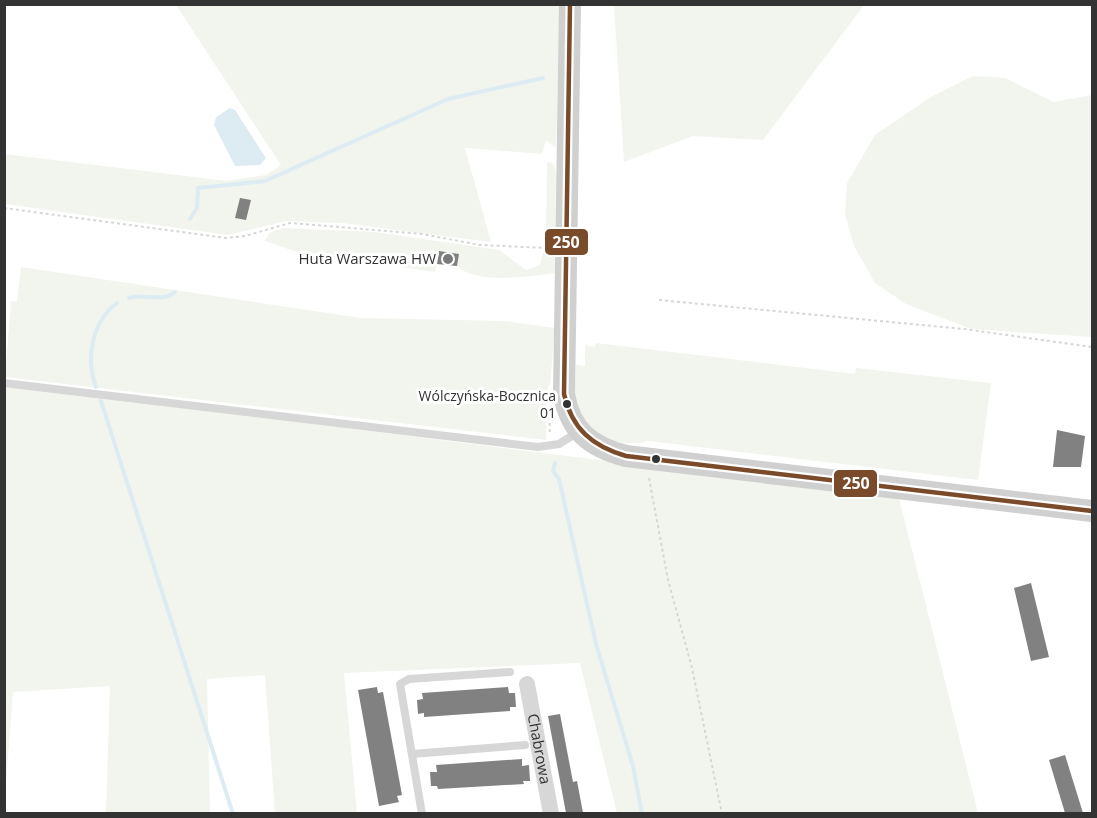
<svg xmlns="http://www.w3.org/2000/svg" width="1097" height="818" font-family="'Open Sans',sans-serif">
<rect width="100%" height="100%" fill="#fff"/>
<g fill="#f1f5ed">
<path d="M176 5H560L556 148 546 140 542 154 465 148 491 242 342 223 286 221 228 235 5 204 4 154 227 181 266 175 281 165Z"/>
<path d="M614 5V4L864 5 763 140 693 136 624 162Z"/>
<path d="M973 76 1005 78 1054 102 1092 95V337L971 329 906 304 875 283 854 246 845 214 847 183 875 135 931 97Z"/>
<path d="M547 162 553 163 556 171 555 241H546Z"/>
<path d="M283 228 375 232 499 250 526 270 540 265 543 253 554 254 558 273C532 275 478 286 457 266L459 254 439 251 435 272 428 271 294 251 265 241 269 233Z"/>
<path d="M21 267 360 318 505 321 555 328 550 385 548 386 546 440 5 377 11 301 17 302Z"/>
<path d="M596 343 855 374 856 368 991 383 978 480 648 441C618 450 579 432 575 398 574 388 576 376 576 365L585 366V345L595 347Z"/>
<path d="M5 385 899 498 978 813H617L580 663 344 673 357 813H275L265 675 207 679 210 813H106L110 686 13 692 5 797Z"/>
</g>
<path fill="#ddebf3" d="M230 108 235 110 266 158 260 165 235 166 214 125 216 117Z"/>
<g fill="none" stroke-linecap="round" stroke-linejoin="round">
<g stroke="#ddebf3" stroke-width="4">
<path d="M190 219 197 208 198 188 265 181 448 99 543 78"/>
<path d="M129 298C147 293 162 303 175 292"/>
<path d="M96 387C85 358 92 322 117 303"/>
<path d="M101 401 233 814"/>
<path d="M555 463 553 471 559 479 596 644 633 766 642 814"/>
</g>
</g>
<g fill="#818181">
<path d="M240 198 251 200 246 220 235 218Z"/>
<path d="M439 251 459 254 457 266 437 264Z"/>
<path d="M1057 430 1085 436 1081 467H1053Z"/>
<path d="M1031 583 1049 657 1031 661 1014 588Z"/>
<path d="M377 687 378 693 383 692 402 795 397 796 399 802 379 806 358 690Z"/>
<path d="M508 687 509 693H515L516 707H510V711L424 717V713L418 714 417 700 423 699 422 693Z"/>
<path d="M560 714 573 782 577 781 583 813H566L548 716Z"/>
<path d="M1065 755 1083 813H1065L1049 760Z"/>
<path d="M522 759V766L529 765 530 781H523L524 784 438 789 437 786H431L430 772H437L436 765Z"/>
</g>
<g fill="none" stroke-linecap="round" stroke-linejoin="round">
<g stroke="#d6d6d6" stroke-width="2" stroke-dasharray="3 3" stroke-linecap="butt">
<path d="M4 208 226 238 245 236 290 223 422 234 480 245 548 248"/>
<path d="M659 300 964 329 1092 347"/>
<path d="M549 411 550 435"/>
<path d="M649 478 668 580 692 668 722 814"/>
</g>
<g stroke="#d7d7d7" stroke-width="8">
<path d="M4 383 538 447 559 444 578 432"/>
<path d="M412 754 525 745"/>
<path d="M422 814 400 684 409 679 510 672"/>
</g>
<path stroke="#d7d7d7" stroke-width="16" id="s1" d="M527 684 551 814"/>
<path stroke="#d0d0d0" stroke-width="22" d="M570 4 564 394C570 431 591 447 626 456L1092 511"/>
<g stroke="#fff" stroke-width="9">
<path id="bus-1" d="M570 4 564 394C572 429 592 446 626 456L1092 511"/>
</g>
<use href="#bus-1" stroke="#7a4b2a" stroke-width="4.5"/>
</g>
<circle fill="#7a7a7a" stroke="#fff" stroke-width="2" cx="448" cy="259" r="6"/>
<g fill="#333" stroke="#fff" stroke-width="2">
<circle cx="567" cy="404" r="5"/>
<circle cx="656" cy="459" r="5"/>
</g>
<g text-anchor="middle" stroke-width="6" stroke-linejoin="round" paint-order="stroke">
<g font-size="14" fill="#333" stroke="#fff" text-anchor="end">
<text x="556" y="401">Wólczyńska-Bocznica<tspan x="556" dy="17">01</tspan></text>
</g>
<g font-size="15" fill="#333" stroke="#fff" text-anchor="end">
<text x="436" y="264">Huta Warszawa HW</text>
</g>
<g font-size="15" fill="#333" stroke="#fff">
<text dy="5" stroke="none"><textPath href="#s1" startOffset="66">Chabrowa</textPath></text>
</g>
</g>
<g stroke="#fff" stroke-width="2">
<rect x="544" y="228" width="45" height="28" rx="6" fill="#7a4b2a"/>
<rect x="833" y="469" width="45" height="29" rx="6" fill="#7a4b2a"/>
</g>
<g font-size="16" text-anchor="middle" font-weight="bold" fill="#fff">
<text x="566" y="248">250</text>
<text x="856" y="489">250</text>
</g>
<rect width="1097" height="818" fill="none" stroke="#333333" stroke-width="12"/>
</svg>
